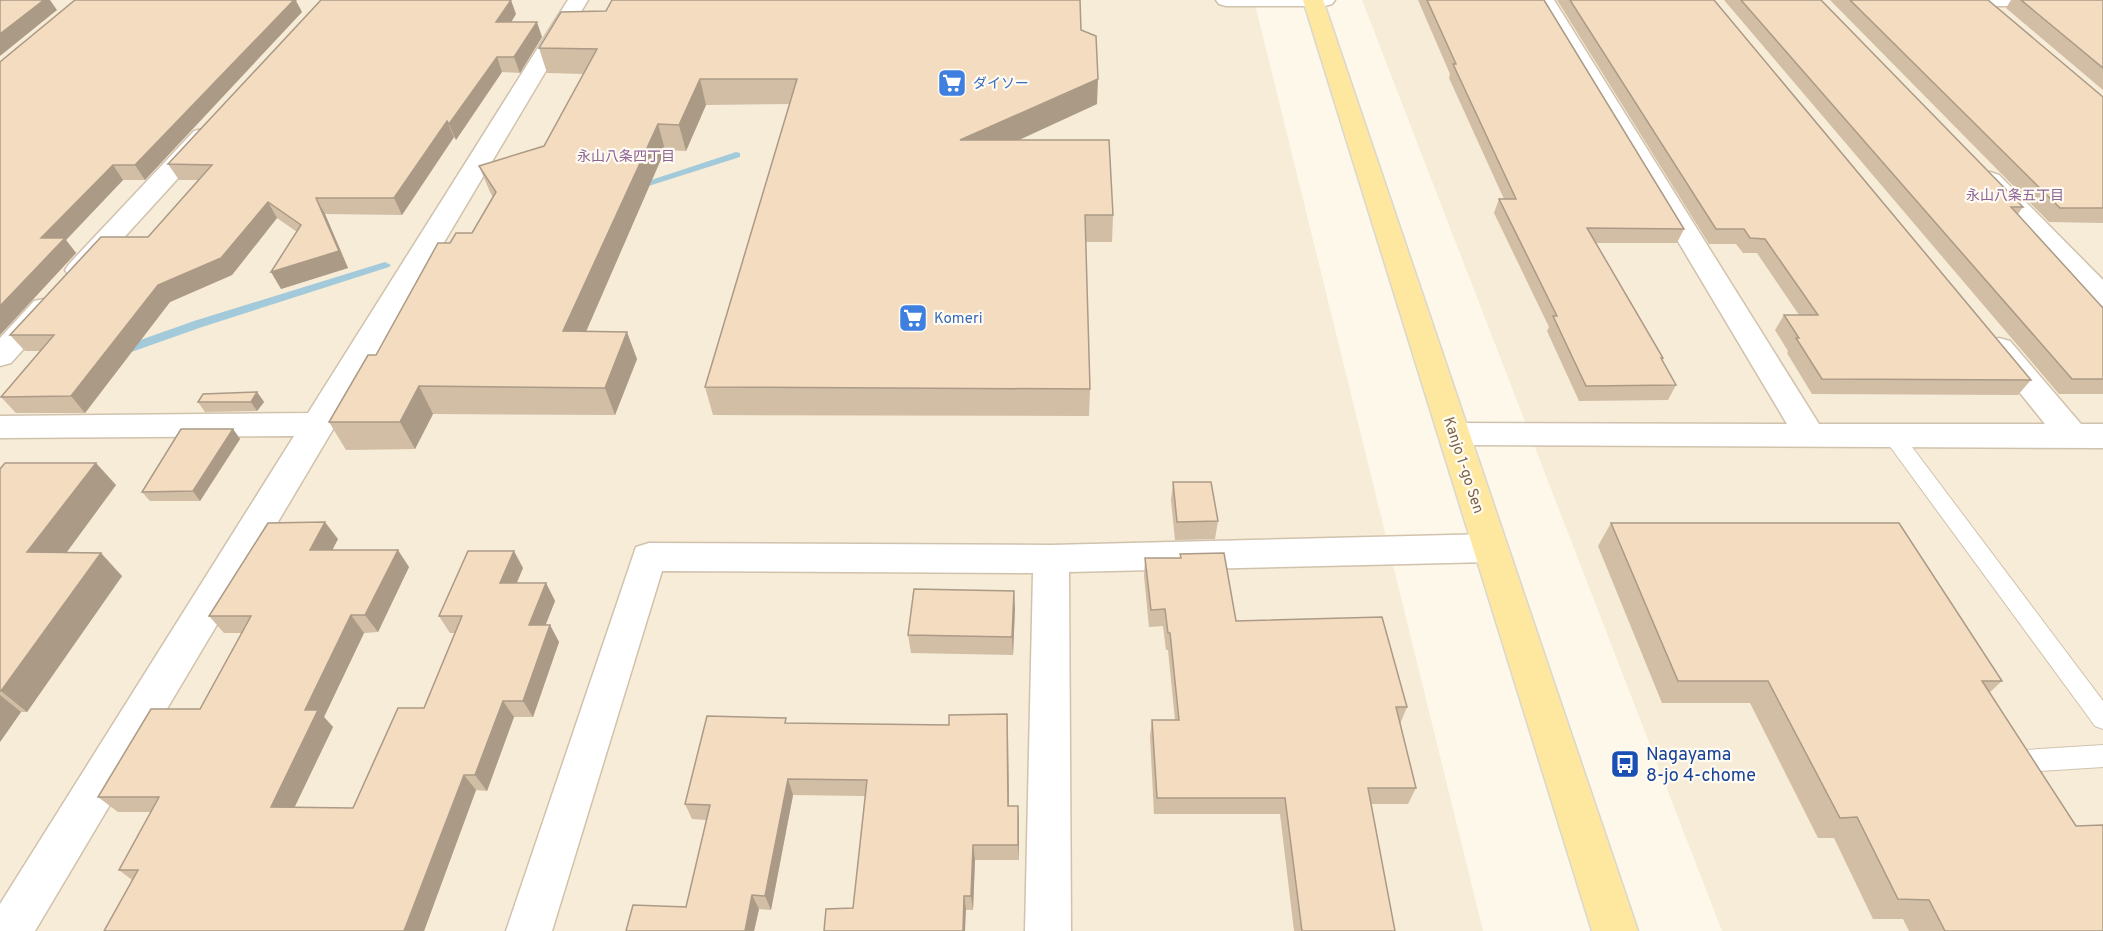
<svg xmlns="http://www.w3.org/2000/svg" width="2103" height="931" font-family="Overpass,'Noto Sans JP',sans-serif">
<rect width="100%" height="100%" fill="#fdf8e9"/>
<g fill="#f6ecd7">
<path d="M0 0H1254L1483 931H0Z"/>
<path d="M1362 0H2103V931H1722Z"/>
</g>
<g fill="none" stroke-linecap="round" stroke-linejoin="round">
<g fill="#a2cadb" fill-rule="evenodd">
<path d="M736 152 740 153V157L639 189H631L630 187Z"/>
<path d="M385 262 391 265 389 267 202 327 123 355 119 356 113 352 115 349 194 321Z"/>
</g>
<g stroke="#d1c2ad" stroke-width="2">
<g id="lane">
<path d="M1893 429 1900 431 2103 701V729L2095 726 1886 441 1883 436 1886 431Z"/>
<path d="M2103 745V767L2025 772 2016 769 2013 761 2016 753 2025 750Z"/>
</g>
</g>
<g stroke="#d1c2ad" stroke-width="3">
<g id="street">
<path d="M568 0H588L35 931H0V904L294 436 0 438V416L308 413Z"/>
<path d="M1216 0H1335L1332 4 1325 6H1226L1219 4Z"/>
<path d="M1534 0H1554L1819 424H2045L1984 348 1988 341 1999 338 2010 341 2081 424H2103V448L1454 445 1443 442 1438 434 1443 426 1454 423 1787 424Z"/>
<path d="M1854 0H2038L2035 4 2028 6H1864L1857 4Z"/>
<path d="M203 129 212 131 215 136 212 141 89 276 79 279 69 276 65 270 69 264 194 131Z"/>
<path d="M1990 172 1999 175 2103 280V306L2093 303 1981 185 1977 180 1981 175Z"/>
<path d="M44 299 54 301 58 308 54 315 11 363 0 366V338L34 301Z"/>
<path d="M1490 534 1502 538 1508 548 1502 558 1490 562 1069 572 1071 931H1025L1033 573 662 571 552 931H506L636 547 649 543 1051 545Z"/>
</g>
</g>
<g stroke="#dcd6d0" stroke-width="3">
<path id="primary" d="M1303 0H1323L1638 931H1592Z"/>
</g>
<use href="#lane" fill="#fff" fill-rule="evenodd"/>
<use href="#street" fill="#fff" fill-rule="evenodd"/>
<use href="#primary" fill="#fee8a0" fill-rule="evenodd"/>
</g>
<g fill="#d2bda5">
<path d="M75 0H297L296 1 302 12 145 180H123L66 240 76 253 0 335V62Z"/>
<path d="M1418 0H1544L1684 229 1677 243H1596L1663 358 1662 360 1676 385 1668 400 1579 401 1547 331 1549 327 1494 213 1499 199H1504L1449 78 1450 74Z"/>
<path d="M1557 0H1714L2031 380 2018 395 1812 394 1787 353 1788 351 1775 330 1784 315H1799L1757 253H1743L1736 244H1709Z"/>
<path d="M1724 0H1821L2023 207 2018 214 2103 308V394H2059Z"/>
<path d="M1830 0H1988L2103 97V223L2049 222Z"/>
<path d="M2011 0H2103V90L2006 8Z"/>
<path d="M516 14 511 22 542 37 520 73 502 72 456 140 454 137 402 215 325 214 348 268 281 289 297 232 277 218 232 275 170 302 85 413H16L1 397 40 351H25L10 335 148 237 198 180H179L168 164Z"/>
<path d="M1081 30 1097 104 1019 140 1113 215 1112 242H1085L1090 389 1089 416 713 415 705 387 790 104 706 105 686 151 665 150 586 332 637 359 615 415 433 414 415 449 346 450 329 422 376 355 450 243 472 233 493 197 490 192 479 166 544 146 584 74 547 73 539 48Z"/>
<path d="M257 392 264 402 257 411 205 412 198 402Z"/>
<path d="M233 429 240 439 200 501H150L142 492Z"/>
<path d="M0 469 116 485 66 553 122 576 27 712H21L0 742Z"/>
<path d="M1173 482 1218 521 1215 539 1175 540 1171 500Z"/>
<path d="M1611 523 2002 681 1989 693 2103 931H1909L1903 919H1873L1834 838H1818L1750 703H1662L1598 546Z"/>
<path d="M338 539 332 550 409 567 378 632 364 633 324 717 333 727 294 808H353L424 708 455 633H450L439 616 523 568 517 583H546L555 601 545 625H550L559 642 533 717H514L487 791 476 790 424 931H104L132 880 119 870 151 812H118L98 797 200 709 242 633H224L209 616Z"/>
<path d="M1180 554 1236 621 1407 707 1400 724 1416 788 1408 804H1371L1395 931H1294L1280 814H1154L1150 736 1152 720H1175L1168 650H1166L1163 626 1149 627 1144 576 1145 558H1180Z"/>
<path d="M1015 608 1013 655 911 653 908 635Z"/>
<path d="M1007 714 1009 806H1018L1019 860H975L973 910 853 908 865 796 793 795 771 910 759 909 754 931H626L686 907 707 820 692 819 685 804 788 723 949 725Z"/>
</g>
<g fill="#ab9a86">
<path d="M44 0H50L57 10 0 56V34Z"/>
<path d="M280 0H297L296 1 302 12 145 180 135 165Z"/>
<path d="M511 0 516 14 502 37 496 22Z"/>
<path d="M537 22 542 37 520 73 514 57Z"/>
<path d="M497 57 502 72 456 140 449 124Z"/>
<path d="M700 79 706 105 686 151 679 125Z"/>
<path d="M1098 79 1097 104 962 166 960 140Z"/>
<path d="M447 121 454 137 402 215 394 198Z"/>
<path d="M658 124 665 150 574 359 563 331Z"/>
<path d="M113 165 123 180 66 240 76 253 0 335V306L41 238Z"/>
<path d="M316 198 325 214 348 268 281 289 271 272 339 251Z"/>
<path d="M268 202 277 218 232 275 170 302 85 413 71 396 158 285Z"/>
<path d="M627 332 637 359 615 415 605 388Z"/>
<path d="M419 386 433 414 415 449 400 422Z"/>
<path d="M257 392 264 402 257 411 251 402Z"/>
<path d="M233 429 240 439 200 501 193 491Z"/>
<path d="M96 463 116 485 50 575 27 552Z"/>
<path d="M325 522 338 539 323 568 310 550Z"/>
<path d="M398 550 409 567 378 632 365 615Z"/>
<path d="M514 551 523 568 509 600 500 583Z"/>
<path d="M101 553 122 576 27 712 1 691Z"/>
<path d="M546 583 555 601 539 642 529 625Z"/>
<path d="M1014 591 1015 608 1013 655 1012 637Z"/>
<path d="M351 615 364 633 324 717 333 727 287 823 271 807 305 710Z"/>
<path d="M550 625 559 642 533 717 523 701Z"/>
<path d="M0 695 21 712 0 742Z"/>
<path d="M503 701 514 717 487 791 475 775Z"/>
<path d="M1007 714 1008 730 1009 821 1008 806Z"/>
<path d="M464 775 476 790 424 931H404Z"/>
<path d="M788 779 793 795 771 910 765 896Z"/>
<path d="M1018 806 1019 821V860L1018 845Z"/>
<path d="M973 845 975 860 973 910 971 896Z"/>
<path d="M752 895 759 909 754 931H745Z"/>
<path d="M964 896 966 910 965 931H963Z"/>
</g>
<g fill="#f4dcc0" stroke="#ab9a86" stroke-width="1.5">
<path d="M0 0H44L0 34Z"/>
<path d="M75 0H294L135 165H113L41 238H65L0 306V62Z"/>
<path d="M321 0H511L496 22H537L514 57H497L449 124 447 121 394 198H316L339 251 271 272 301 225 268 202 221 258 158 285 71 396 1 397 54 335H10L101 237H148L212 165 168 164Z"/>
<path d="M612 0H1080L1081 30 1096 36 1098 79 960 140H1109L1113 215H1085L1090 389 705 387 797 79H700L679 125 658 124 563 331 627 332 605 388 419 386 400 422H329L368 355H376L438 243H450L456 233H472L496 192 479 166 544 146 597 49 539 48 561 12 606 11Z"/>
<path d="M1427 0H1544L1684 229 1587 228 1663 358H1661L1676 385 1586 386 1553 316H1557L1499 199H1516L1453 64H1456Z"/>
<path d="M1570 0H1714L2031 380 1822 379 1796 338H1799L1784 315H1818L1765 239 1750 238 1744 229H1716Z"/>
<path d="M1741 0H1821L2023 207H2011L2103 308V379H2072Z"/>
<path d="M1850 0H1988L2103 97V208H2060Z"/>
<path d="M2021 0H2103V68Z"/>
<path d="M257 392 251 402H198L203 394Z"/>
<path d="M181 429H233L193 491 142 492Z"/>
<path d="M5 463H96L27 552 101 553 1 691H0V469Z"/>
<path d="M1173 482H1211L1218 521 1177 522Z"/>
<path d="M325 522 310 550H398L365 615H351L305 710H318L271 807 353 808 398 708H424L462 616H439L468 551H514L500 583H546L529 625H550L523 701H503L475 775H464L404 931H104L138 870H119L159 797H98L151 709H200L251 616H209L268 523Z"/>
<path d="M1611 523H1899L2002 681H1982L2076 826 2103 825V931H1945L1929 900 1898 899 1857 817 1840 818 1768 681H1678Z"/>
<path d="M1224 553 1236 621 1382 617 1407 707H1396L1416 788H1368L1395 931H1302L1285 798H1157L1152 720H1179L1170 633H1168L1165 609 1151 610 1145 558H1181L1180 554Z"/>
<path d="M914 589 1014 591 1012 637 908 635Z"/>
<path d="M1007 714 1008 806H1018V845H973L971 896H964L963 931H824L826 909 853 908 867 780 788 779 765 896 752 895 745 931H626L633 905 686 907 710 805 685 804 707 716 786 718 785 723 949 725V715Z"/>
</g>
<defs>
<g id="supermarket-square" transform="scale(1.5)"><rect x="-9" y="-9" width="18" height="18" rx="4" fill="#3f7fe0" stroke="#fffbf1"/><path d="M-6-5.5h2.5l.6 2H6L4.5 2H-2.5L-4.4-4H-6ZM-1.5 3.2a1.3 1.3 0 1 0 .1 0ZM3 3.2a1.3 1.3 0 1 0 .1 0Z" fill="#fff"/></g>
<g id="bus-square" transform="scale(1.5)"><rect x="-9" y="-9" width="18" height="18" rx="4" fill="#1a4fb4" stroke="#fffbf1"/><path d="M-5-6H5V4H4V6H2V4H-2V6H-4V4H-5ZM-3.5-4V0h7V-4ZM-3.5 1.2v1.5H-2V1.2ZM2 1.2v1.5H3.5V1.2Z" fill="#fff"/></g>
</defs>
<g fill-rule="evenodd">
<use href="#supermarket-square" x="952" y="83"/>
<use href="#supermarket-square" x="913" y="318"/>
<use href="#bus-square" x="1625" y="764"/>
</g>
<g text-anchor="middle" stroke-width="4.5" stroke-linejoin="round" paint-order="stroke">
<g font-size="14" fill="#366cbe" stroke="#fffbf1" text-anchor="start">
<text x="973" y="88">ダイソー</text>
</g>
<g font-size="14" fill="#8c6396" stroke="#fffbf1">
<text x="626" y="161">永山八条四丁目</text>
<text x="2015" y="200">永山八条五丁目</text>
</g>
<g font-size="15" fill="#366cbe" stroke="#fffbf1" text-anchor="start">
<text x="934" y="323">Komeri</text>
</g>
<g font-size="15" fill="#7a624b" stroke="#fffbf1">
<text transform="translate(1464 465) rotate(72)" y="5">Kanjo 1-go Sen</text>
</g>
<g font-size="18" fill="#164399" stroke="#fffbf1" text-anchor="start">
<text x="1646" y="760">Nagayama<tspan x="1646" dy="21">8-jo 4-chome</tspan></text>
</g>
</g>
</svg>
